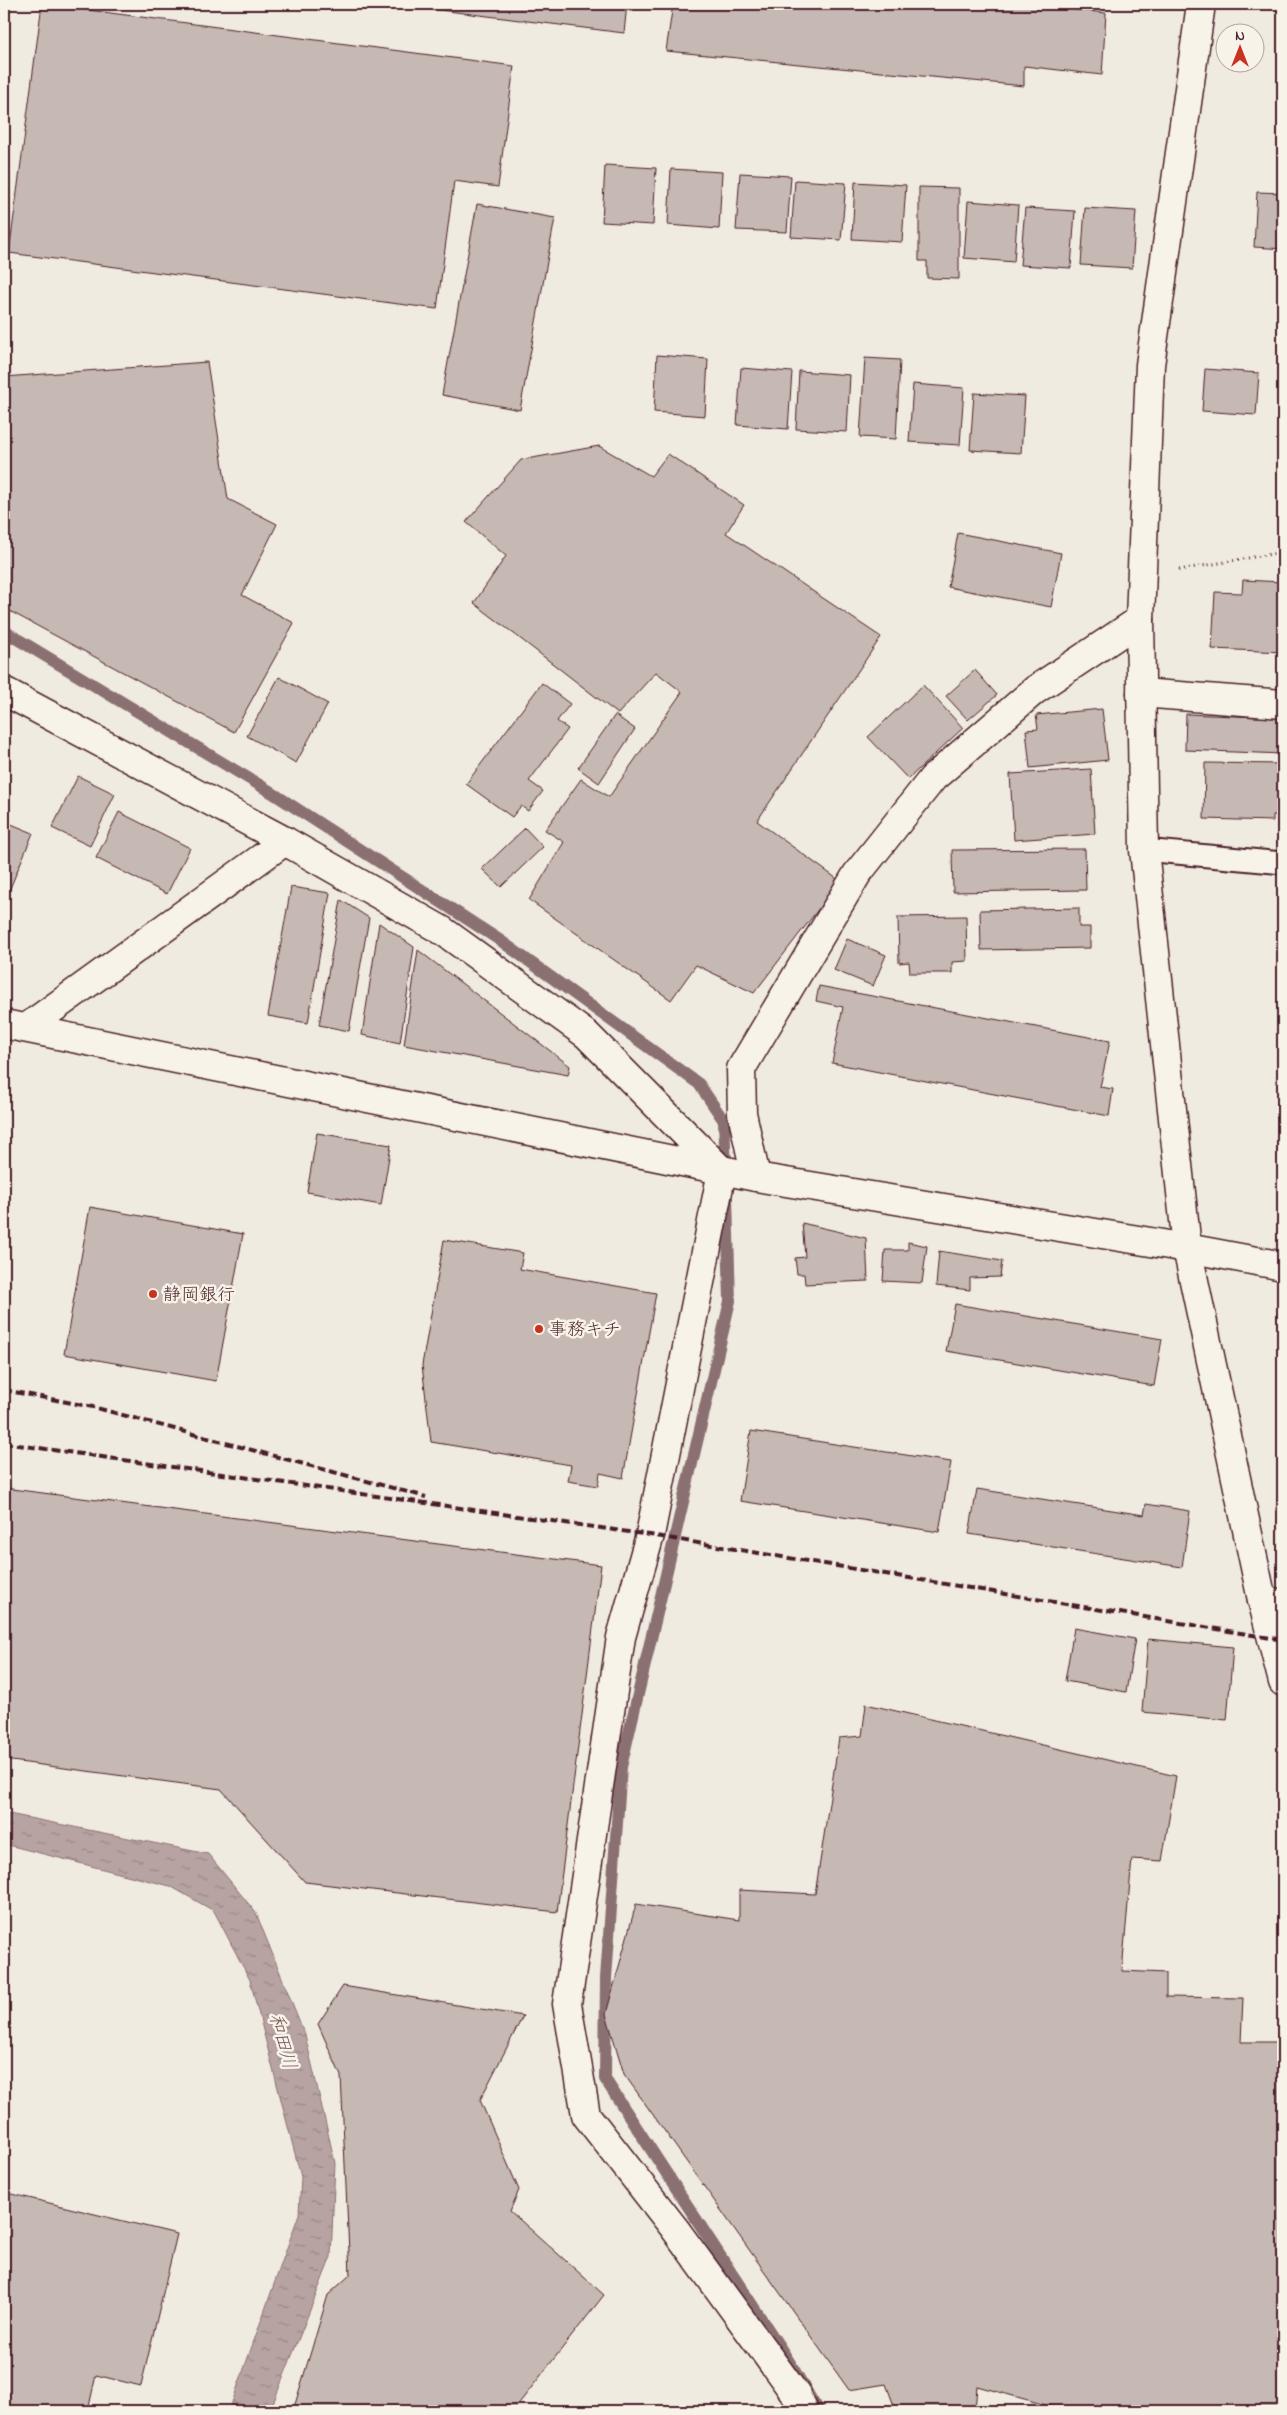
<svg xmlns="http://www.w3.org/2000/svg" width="1287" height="2415" font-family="'Indie Flower','Klee One',sans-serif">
<defs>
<pattern id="water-ripples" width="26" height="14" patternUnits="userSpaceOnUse" patternTransform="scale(1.25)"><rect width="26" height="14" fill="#b7a4a2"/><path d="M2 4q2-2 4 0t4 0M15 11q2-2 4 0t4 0" fill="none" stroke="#978584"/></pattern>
</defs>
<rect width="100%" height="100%" fill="#f0ebe0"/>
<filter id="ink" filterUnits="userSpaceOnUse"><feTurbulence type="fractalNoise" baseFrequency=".02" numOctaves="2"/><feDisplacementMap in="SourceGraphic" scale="10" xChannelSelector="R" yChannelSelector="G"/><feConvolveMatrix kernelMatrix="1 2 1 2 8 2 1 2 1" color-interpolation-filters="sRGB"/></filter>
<g filter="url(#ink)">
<path fill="url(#water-ripples)" stroke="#8b6f72" d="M4 1813 208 1854 256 1913 305 2035 335 2163 331 2257 270 2411H229L299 2214 301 2177 250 1980 214 1911 170 1886 4 1844Z"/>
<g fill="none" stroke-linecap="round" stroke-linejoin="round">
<g stroke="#8b6f72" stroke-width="12">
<path d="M4 631 271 792 501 941 699 1084 724 1121 726 1171"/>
<path d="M727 1199 730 1301 621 1767 606 1978 605 2079 790 2363 818 2411"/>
</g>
</g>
<g fill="#c6b8b3" stroke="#4a1f2b">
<path d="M42 4 514 66 498 187 454 181 437 309 9 253Z"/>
<path d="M391 4H627L624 33Z"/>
<path d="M673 4H1021L1106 13 1102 75 1024 66V86L666 51Z"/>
<path d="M605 165 656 168 653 225 602 222Z"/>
<path d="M671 169 722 172 719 229 668 225Z"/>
<path d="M740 173 791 176 787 232 736 230Z"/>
<path d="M795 180 846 183 841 240 791 237Z"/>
<path d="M855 182 906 185 902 242 852 239Z"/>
<path d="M919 187 959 188V279L927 278V261H919Z"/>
<path d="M1257 192 1283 193V249L1254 247Z"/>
<path d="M968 201 1018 205 1014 262 964 258Z"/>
<path d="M477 204 555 218 520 410 442 395Z"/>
<path d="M1025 208 1075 211 1071 268 1020 265Z"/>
<path d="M1085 208 1136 211 1132 268 1081 265Z"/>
<path d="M657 355 708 359 705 416 654 412Z"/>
<path d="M865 358 900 360 896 439 860 437Z"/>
<path d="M207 362 228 499 277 524 242 595 294 623 234 732 4 608V377Z"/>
<path d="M741 368 792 372 788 429 737 425Z"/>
<path d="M1205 369 1259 373 1256 415 1202 411Z"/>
<path d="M799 371 850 375 847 432 796 429Z"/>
<path d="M913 384 964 388 960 445 909 442Z"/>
<path d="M974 393 1025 396 1021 453 970 450Z"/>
<path d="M599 446 651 476 668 454 744 505 726 533 881 637 757 821 840 881 754 993 696 965 671 1000 529 900 564 842 545 830 581 779 609 797 682 692 656 672 618 714 474 603 506 556 466 522 521 460Z"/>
<path d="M958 533 1061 553 1051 607 948 587Z"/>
<path d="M1243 580 1283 582V652L1212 649 1215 592 1242 593Z"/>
<path d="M975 670 997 695 968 720 946 696Z"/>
<path d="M279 677 328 704 296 763 247 736Z"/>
<path d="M542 683 570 704 557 721 568 729 529 781 543 791 528 811 521 806 512 817 466 784Z"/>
<path d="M923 685 963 728 908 779 868 737Z"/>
<path d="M1102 709 1108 760 1030 768 1026 730 1038 729 1036 715Z"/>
<path d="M1186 714 1283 718V754L1185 750Z"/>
<path d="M615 715 635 729 599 783 578 768Z"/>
<path d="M1205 763 1283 764V815H1273V821L1204 819Z"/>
<path d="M1091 769 1095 834 1014 840 1010 774Z"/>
<path d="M78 776 115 794 90 846 52 828Z"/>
<path d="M119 812 190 848 167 894 96 858Z"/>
<path d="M4 821 33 833 6 898 4 897Z"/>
<path d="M525 828 543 847 501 887 482 869Z"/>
<path d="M1085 849 1086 890 953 892 952 850Z"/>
<path d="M291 887 330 893 308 1023 268 1016Z"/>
<path d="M341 900 369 918 349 1031 319 1025Z"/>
<path d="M1079 908V927H1090V948L981 950 980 910Z"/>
<path d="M966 916 967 961 952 962V973H910L909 962 899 963 898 917Z"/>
<path d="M379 923 414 947 400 1043 362 1035Z"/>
<path d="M847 939 886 955 873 986 834 970Z"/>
<path d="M418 950 570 1066 568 1075 404 1045Z"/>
<path d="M819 986 1110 1041 1100 1087 1113 1089 1109 1116 832 1063 843 1007 816 1001Z"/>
<path d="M317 1133 391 1145 381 1205 307 1192Z"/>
<path d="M90 1207 243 1234 216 1381 64 1354Z"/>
<path d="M802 1223 866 1238 868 1281 805 1284 804 1274H797L795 1258 805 1257Z"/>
<path d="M444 1240 523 1253 520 1269 656 1293 623 1478 600 1473 598 1486 568 1481 571 1465 431 1442 422 1365Z"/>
<path d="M908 1242 927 1246 922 1283 883 1281 885 1250H908Z"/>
<path d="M939 1251 1002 1261 1000 1277 970 1278V1290L936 1286Z"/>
<path d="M955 1304 1162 1339 1154 1386 946 1351Z"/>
<path d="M751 1431 951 1462 939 1532 740 1501Z"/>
<path d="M4 1488 601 1565 557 1912 305 1882 221 1789 4 1760Z"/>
<path d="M977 1489 1144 1515 1146 1504 1190 1511 1182 1567 969 1534Z"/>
<path d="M1074 1628 1135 1639 1126 1692 1065 1681Z"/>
<path d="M1148 1639 1233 1647 1227 1720 1142 1712Z"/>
<path d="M866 1704 1176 1776 1162 1861 1132 1859 1122 1971 1166 1973V1997L1243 1998 1241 2042H1283L1281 2081H1283V2411H1056L1057 2408 977 2386 975 2411H896L886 2384 849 2390 624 2074 606 2014 636 1904 739 1920V1890L815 1894 839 1738 862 1736Z"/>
<path d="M343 1986 523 2016 480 2100 519 2190 510 2211 604 2295 513 2411H293L328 2295 350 2275 341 2076 318 2024Z"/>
<path d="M4 2192 177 2234 141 2386 96 2375 88 2411H4Z"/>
</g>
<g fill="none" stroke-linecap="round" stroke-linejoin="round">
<g stroke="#4a1f2b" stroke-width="25">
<path id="lane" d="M1144 850 1283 863"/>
</g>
<g stroke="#4a1f2b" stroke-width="31">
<g id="street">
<path d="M4 691 285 841 443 931 587 1035 722 1171 650 1535 621 1637 567 2004 586 2115 675 2229 796 2395 803 2411"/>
<path d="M1141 693 1283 704"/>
<path d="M26 1028 285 841"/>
<path d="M756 1177 742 1113 741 1069 857 874 933 778 1035 690 1140 620"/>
<path d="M1262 1600 1283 1604"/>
</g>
</g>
<g stroke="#4a1f2b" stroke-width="31">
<g id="secondary">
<path d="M1201 4 1150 365 1140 620 1144 850 1187 1248 1262 1600 1283 1682"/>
<path d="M4 1024 756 1177 1187 1248 1283 1266"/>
</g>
</g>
<path stroke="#4a1f2b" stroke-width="3" stroke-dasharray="1 4" stroke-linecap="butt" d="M1179 570 1283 552"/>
<use href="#lane" stroke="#f7f3e8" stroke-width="21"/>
<use href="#street" stroke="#f7f3e8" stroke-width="28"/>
<use href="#secondary" stroke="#f7f3e8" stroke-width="28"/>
<g stroke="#4a1f2b" stroke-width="4" stroke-dasharray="8 4" stroke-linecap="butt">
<path d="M4 1390 93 1407 426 1497"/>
<path d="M4 1443 650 1535 1283 1640"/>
</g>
</g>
</g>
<g fill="#c8321e" stroke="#f7f3e8" stroke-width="2">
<circle cx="153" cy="1294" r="5"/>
<circle cx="539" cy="1329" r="5"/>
</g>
<g text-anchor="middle" stroke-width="5" stroke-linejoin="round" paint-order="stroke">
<g font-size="18" fill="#4a1f2b" stroke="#f7f3e8" text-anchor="start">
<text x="163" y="1300">静岡銀行</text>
<text x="549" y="1335">事務キチ</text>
</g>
<g font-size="19" font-style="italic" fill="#704e55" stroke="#f7f3e8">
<text transform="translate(284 2041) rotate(75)" y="7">和田川</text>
</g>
</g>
<rect width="1287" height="2415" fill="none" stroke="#f7f3e8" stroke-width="20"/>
<rect x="10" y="10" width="1267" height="2395" fill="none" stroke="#4a1f2b" stroke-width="2" filter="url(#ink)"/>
<g transform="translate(1240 48)"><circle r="24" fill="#f7f3e8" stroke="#b29e9c"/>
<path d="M0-4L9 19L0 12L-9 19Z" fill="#c8321e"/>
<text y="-8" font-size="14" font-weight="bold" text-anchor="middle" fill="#4a1f2b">N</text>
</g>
</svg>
